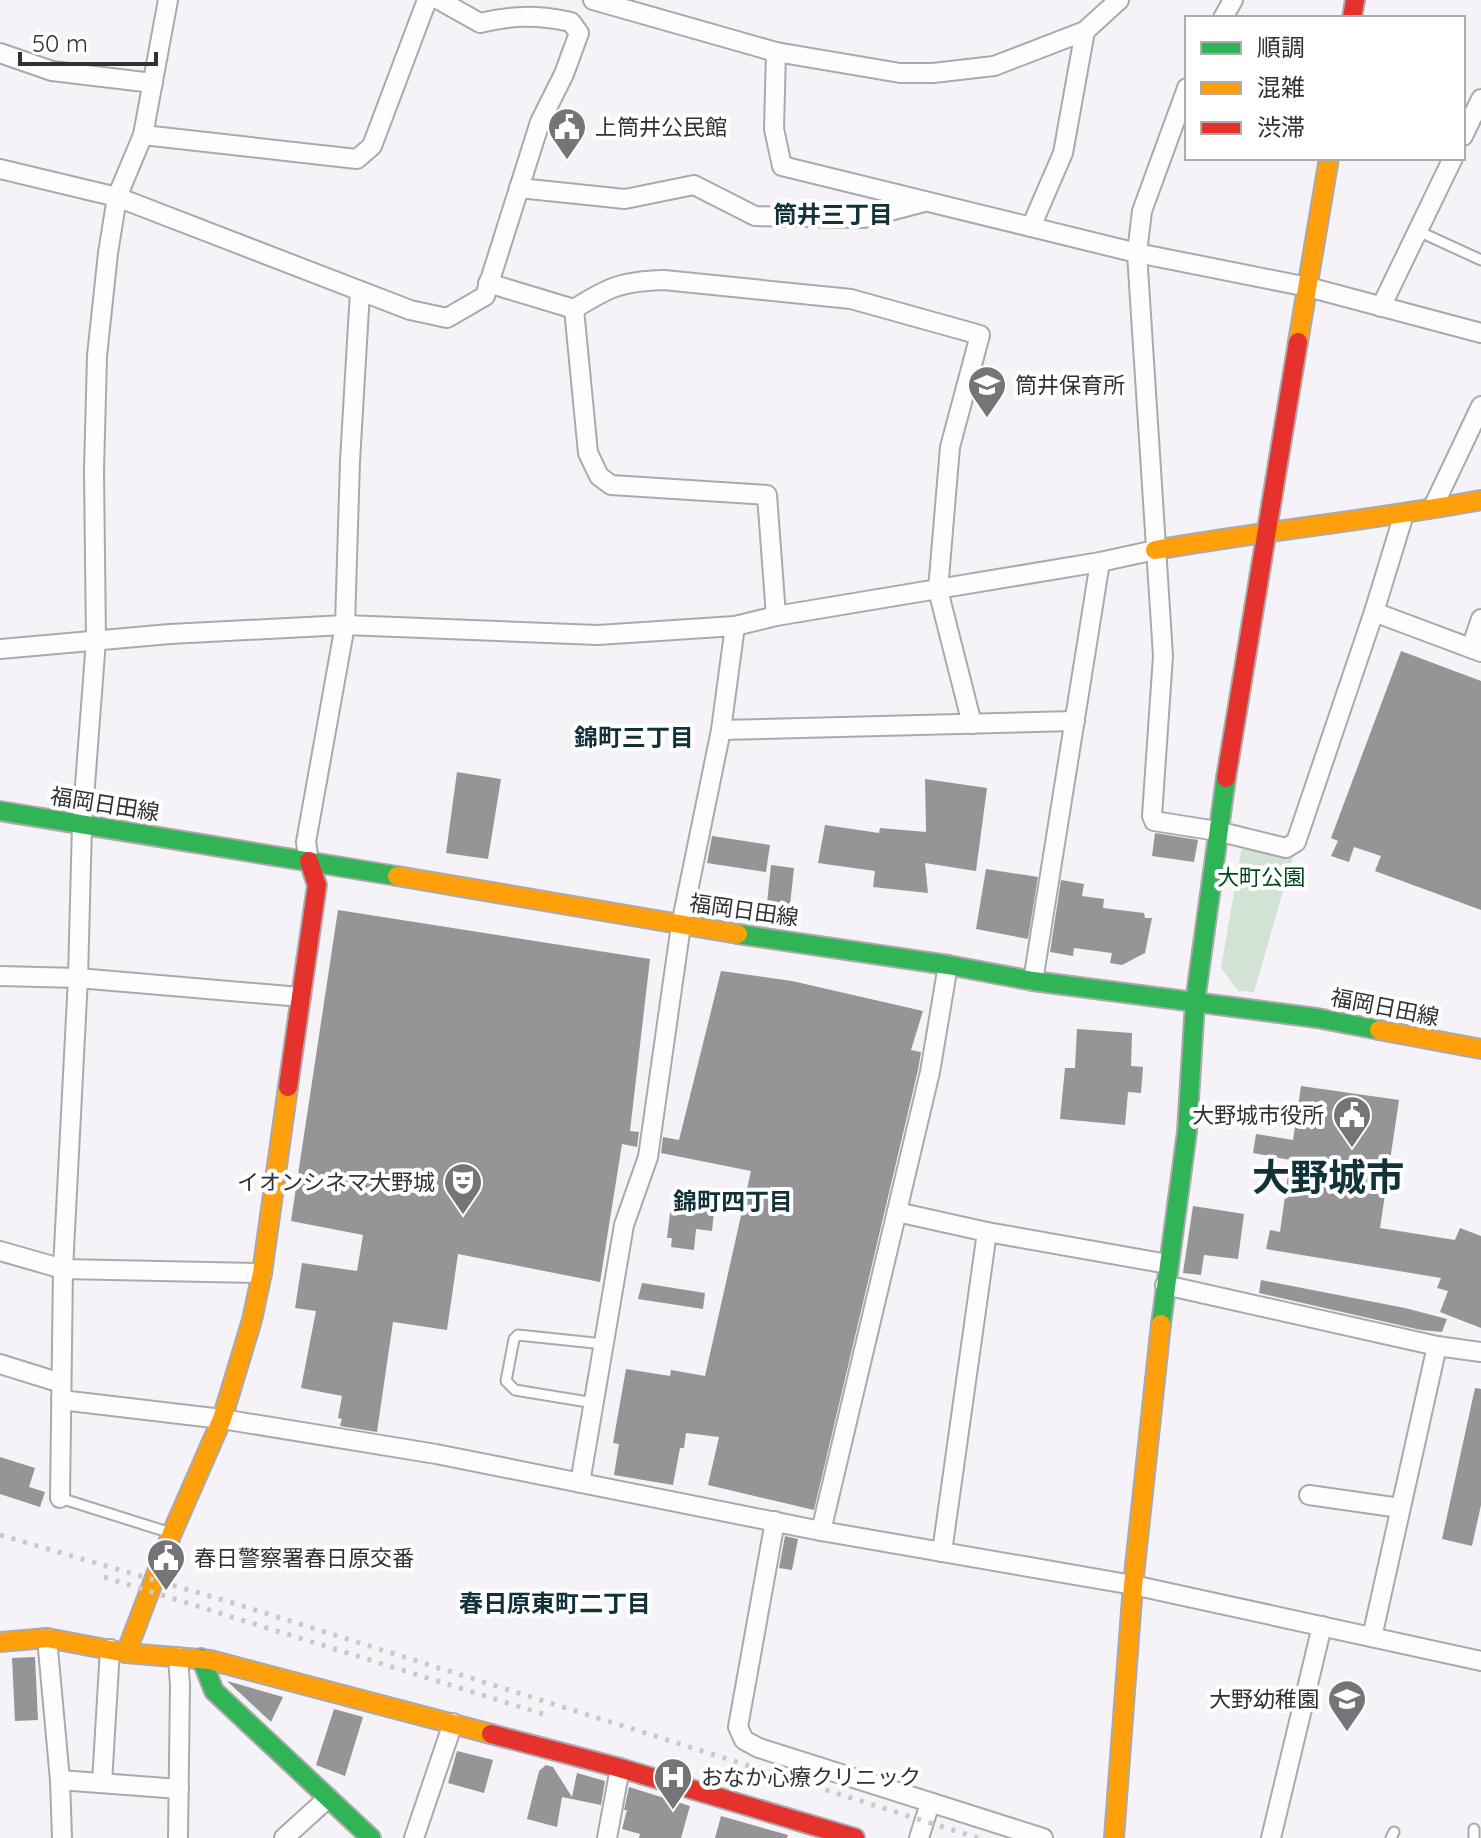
<svg xmlns="http://www.w3.org/2000/svg" width="1481" height="1838" font-family="Quicksand,'Noto Sans JP',sans-serif">
<rect width="100%" height="100%" fill="#f5f3f8"/>
<path fill="#d2e3d6" d="M1248 845 1293 857 1254 992 1238 991 1221 968 1241 851Z"/>
<g fill="#959497">
<path d="M1401 651 1481 681V910L1375 871 1381 856 1354 847 1349 862 1331 856 1338 841 1331 838Z"/>
<path d="M457 772 501 779 488 859 446 853Z"/>
<path d="M925 779 987 788 976 871 925 863 928 893 873 887 875 871 818 863 825 825 879 833 880 828 926 832Z"/>
<path d="M1155 833 1198 840 1194 862 1152 856Z"/>
<path d="M712 836 770 845 766 872 707 863Z"/>
<path d="M771 865 794 868 790 905 767 903Z"/>
<path d="M986 869 1038 877 1028 939 976 929Z"/>
<path d="M1061 880 1084 884 1082 896 1104 899 1103 908 1144 913 1145 918H1152L1145 953 1122 965 1110 963 1112 953 1074 948 1073 956 1050 952Z"/>
<path d="M338 910 650 959 630 1131 639 1132 637 1147 622 1144 600 1282 458 1254 447 1330 393 1322 377 1432 340 1426 342 1419 338 1418 342 1396 301 1388 316 1311 295 1308 302 1263 357 1271 363 1235 291 1221Z"/>
<path d="M721 971 792 981 923 1011 911 1050 921 1052 918 1070 814 1510 708 1485 719 1437 686 1433 684 1448H680L673 1485 614 1475 619 1444 613 1443 626 1369 670 1376 671 1370 705 1376 751 1171 661 1153 663 1137 679 1140Z"/>
<path d="M1077 1029 1132 1033 1131 1066 1143 1067 1141 1093 1128 1092 1125 1125 1060 1119 1065 1068H1075Z"/>
<path d="M1301 1086 1399 1100 1380 1228 1455 1240 1460 1228 1481 1236V1328L1440 1312 1448 1291 1437 1288 1441 1278 1266 1249 1270 1230 1280 1232 1290 1160 1253 1153 1256 1134 1293 1140Z"/>
<path d="M671 1205 714 1211 712 1231 696 1229 694 1250 671 1247 672 1238H667Z"/>
<path d="M1193 1206 1244 1214 1238 1259 1204 1255 1201 1275 1183 1273Z"/>
<path d="M1261 1280 1405 1308 1447 1319 1442 1332 1421 1330 1259 1293Z"/>
<path d="M642 1283 705 1293 703 1309 638 1299Z"/>
<path d="M1475 1388 1481 1389V1505L1472 1546 1442 1539Z"/>
<path d="M0 1457 35 1468 29 1487 45 1492 40 1507 0 1494Z"/>
<path d="M785 1536 798 1539 792 1570 779 1568Z"/>
<path d="M35 1657 38 1720 15 1721 12 1658Z"/>
<path d="M227 1681 283 1697 271 1722 228 1682Z"/>
<path d="M334 1709 363 1717 345 1776 316 1765Z"/>
<path d="M457 1751 493 1760 484 1793 448 1783Z"/>
<path d="M546 1765 553 1767 572 1797 577 1773 605 1781 601 1805 562 1797 557 1827 527 1819 539 1771Z"/>
<path d="M629 1787 690 1806 681 1838H639L640 1834 622 1829 627 1810H624Z"/>
<path d="M721 1816 788 1835 787 1838H715Z"/>
</g>
<g fill="none" stroke-linecap="round" stroke-linejoin="round">
<g stroke="#aba9ad" stroke-width="13">
<g id="lane">
<path d="M1418 231 1481 260"/>
<path d="M594 1403 515 1390 506 1381 514 1339 518 1335 604 1344"/>
<path d="M60 1498 171 1533"/>
<path d="M1474 1829V1838"/>
<path d="M1391 1838 1394 1832"/>
</g>
</g>
<g stroke="#aba9ad" stroke-width="22">
<g id="street">
<path d="M593 0 776 52 900 73H933L994 66 1085 31 1119 0"/>
<path d="M1223 18 1233 0"/>
<path d="M776 52 774 129 782 166 1137 253 1308 287 1481 333"/>
<path d="M0 53 52 71 153 83"/>
<path d="M1187 88 1142 211 1137 253 1163 656 1152 816 1154 821 1217 831 1286 848 1296 842 1374 612 1404 514"/>
<path d="M143 135 357 159 372 146 427 0"/>
<path d="M1463 136 1481 99"/>
<path d="M0 169 117 197 410 310 447 318 485 296 540 122 564 74 579 33 571 22C538 15 513 15 480 23L439 0"/>
<path d="M519 188 625 199 694 185 755 216 863 218 924 202"/>
<path d="M1031 227 1063 153 1085 31"/>
<path d="M488 283 574 309C609 287 622 281 664 280L851 299 980 335 950 447 938 590 972 724"/>
<path d="M1381 307 1453 158"/>
<path d="M574 309 588 453 599 476 611 485 767 495 776 616"/>
<path d="M1433 507 1481 406"/>
<path d="M1374 612 1481 652"/>
<path d="M1471 648 1481 619"/>
<path d="M0 649 170 634 345 625 598 635 735 626 776 616 1100 562 1155 550"/>
<path d="M721 730 1075 721"/>
<path d="M309 861 306 842 345 625 350 461 360 291"/>
<path d="M0 976 78 978 301 997"/>
<path d="M1033 981 1100 562"/>
<path d="M897 1212 987 1232 1168 1264"/>
<path d="M0 1251 63 1269 262 1273"/>
<path d="M1165 1285 1437 1346 1481 1352"/>
<path d="M0 1364 61 1383"/>
<path d="M61 1400 222 1419 436 1454 821 1531 1133 1585 1481 1661"/>
<path d="M580 1483 624 1225 648 1157 681 925 721 730 735 626"/>
<path d="M1309 1495 1400 1508"/>
<path d="M60 1498 63 1269 78 978 82 825 96 640 94 471 97 356 108 253 117 197 143 135 168 0"/>
<path d="M775 1521 738 1727 744 1740 759 1748 1043 1838"/>
<path d="M821 1531 930 1072 948 965"/>
<path d="M942 1552 987 1232"/>
<path d="M1372 1637 1437 1346"/>
<path d="M47 1638 60 1780 62 1838"/>
<path d="M178 1657 180 1685 178 1838"/>
<path d="M60 1780 179 1789"/>
<path d="M102 1783 110 1649"/>
<path d="M284 1838 328 1798"/>
<path d="M414 1838 453 1723"/>
<path d="M607 1838 620 1768"/>
<path d="M919 1838 930 1803"/>
<path d="M1271 1838 1322 1626"/>
</g>
</g>
<g stroke="#aba9ad" stroke-width="22">
<g id="fast">
<path d="M0 811 397 876"/>
<path d="M738 934 948 965 1033 981 1317 1018 1379 1030"/>
<path d="M1161 1324 1187 1132 1195 1002 1226 778"/>
<path d="M201 1658 214 1691 371 1838"/>
</g>
</g>
<g stroke="#aba9ad" stroke-width="22">
<g id="slow">
<path d="M1298 342 1329 158"/>
<path d="M1155 550C1263 531 1373 520 1481 500"/>
<path d="M397 876 738 934"/>
<path d="M1379 1030 1481 1049"/>
<path d="M0 1642 47 1638 126 1653 210 1660 491 1734"/>
<path d="M126 1653 172 1533 222 1419 252 1320 262 1273 288 1087"/>
<path d="M1114 1838 1133 1585 1161 1324"/>
</g>
</g>
<g stroke="#aba9ad" stroke-width="22">
<g id="jam">
<path d="M1352 18 1355 0"/>
<path d="M1226 778 1298 342"/>
<path d="M288 1087 317 885 309 861"/>
<path d="M491 1734 620 1768 855 1838"/>
</g>
</g>
<use href="#lane" stroke="#fefdfe" stroke-width="9"/>
<use href="#street" stroke="#fefdfe" stroke-width="18"/>
<use href="#fast" stroke="#30b455" stroke-width="18"/>
<use href="#slow" stroke="#ff9f0a" stroke-width="18"/>
<use href="#jam" stroke="#e5322d" stroke-width="18"/>
<g stroke="#cac9ca" stroke-width="5" stroke-dasharray="4 8" stroke-linecap="butt">
<path d="M0 1535 230 1602 978 1838"/>
<path d="M104 1577 543 1714"/>
</g>
</g>
<defs>
<g id="civic-pin" transform="scale(2)"><path d="M0 17L-7.5 6A9.5 9.5 0 1 1 7.5 6Z" fill="#767478" stroke="#fff"/><path d="M-.6-6.5H3V-4.5H.6V-3L4-1V1h2V6H-6V1h2V-1L-.6-3ZM-1.2 2.5V6h2.4V2.5Z" fill="#fff"/></g>
<g id="school-pin" transform="scale(2)"><path d="M0 17L-7.5 6A9.5 9.5 0 1 1 7.5 6Z" fill="#767478" stroke="#fff"/><path d="M0-5L7-2L0 1L-7-2ZM-4 1L0 2.5L4 1V4Q0 6-4 4Z" fill="#fff"/></g>
<g id="theatre-pin" transform="scale(2)"><path d="M0 17L-7.5 6A9.5 9.5 0 1 1 7.5 6Z" fill="#767478" stroke="#fff"/><path d="M-5-5.5Q0-4 5-5.5V0Q5 5 0 6Q-5 5-5 0ZM-3.3-2.5H-1v1.5H-3.3ZM1-2.5H3.3v1.5H1ZM-2.8 1Q0 5.5 2.8 1Z" fill="#fff"/></g>
<g id="hospital-pin" transform="scale(2)"><path d="M0 17L-7.5 6A9.5 9.5 0 1 1 7.5 6Z" fill="#767478" stroke="#fff"/><path d="M-5-5h3v3.5h4V-5h3V5h-3V1.5h-4V5h-3Z" fill="#fff"/></g>
</defs>
<g fill-rule="evenodd">
<use href="#civic-pin" x="567" y="127"/>
<use href="#school-pin" x="987" y="385"/>
<use href="#civic-pin" x="1352" y="1115"/>
<use href="#theatre-pin" x="463" y="1182"/>
<use href="#civic-pin" x="166" y="1558"/>
<use href="#school-pin" x="1347" y="1699"/>
<use href="#hospital-pin" x="673" y="1777"/>
</g>
<g text-anchor="middle" stroke-width="8" stroke-linejoin="round" paint-order="stroke">
<g font-size="22" fill="#313033" stroke="#fff" text-anchor="start">
<text x="595" y="135">上筒井公民館</text>
<text x="1015" y="393">筒井保育所</text>
<text x="1324" y="1123" text-anchor="end">大野城市役所</text>
<text x="435" y="1190" text-anchor="end">イオンシネマ大野城</text>
<text x="194" y="1566">春日警察署春日原交番</text>
<text x="1319" y="1707" text-anchor="end">大野幼稚園</text>
<text x="701" y="1785">おなか心療クリニック</text>
</g>
<g font-size="22" fill="#313033" stroke="#fff">
<text transform="translate(105 804) rotate(9)" y="8">福岡日田線</text>
<text transform="translate(744 910) rotate(8)" y="8">福岡日田線</text>
<text transform="translate(1385 1007) rotate(11)" y="8">福岡日田線</text>
</g>
<g font-size="22" fill="#004a1d" stroke="#fff">
<text x="1261" y="885">大町公園</text>
</g>
<g font-size="24" font-weight="bold" fill="#12323a" stroke="#fff">
<text x="833" y="223">筒井三丁目</text>
<text x="634" y="746">錦町三丁目</text>
<text x="733" y="1210">錦町四丁目</text>
<text x="555" y="1612">春日原東町二丁目</text>
</g>
<g font-size="38" font-weight="bold" fill="#12323a" stroke="#fff">
<text x="1328" y="1191">大野城市</text>
</g>
</g>
<rect x="1185" y="16" width="280" height="144" fill="#ffffff" stroke="#adacad" stroke-width="2"/>
<rect x="1201" y="42" width="40" height="12" fill="#30b455" stroke="#adacad" stroke-width="2"/>
<text x="1257" y="56" font-size="24" fill="#313033">順調</text>
<rect x="1201" y="82" width="40" height="12" fill="#ff9f0a" stroke="#adacad" stroke-width="2"/>
<text x="1257" y="96" font-size="24" fill="#313033">混雑</text>
<rect x="1201" y="122" width="40" height="12" fill="#e5322d" stroke="#adacad" stroke-width="2"/>
<text x="1257" y="136" font-size="24" fill="#313033">渋滞</text>
<path d="M20 52v12h136v-12" fill="none" stroke="#313033" stroke-width="4"/>
<text x="32" y="52" font-size="24" fill="#313033" stroke="#ffffff" stroke-width="6" paint-order="stroke">50 m</text>
</svg>
